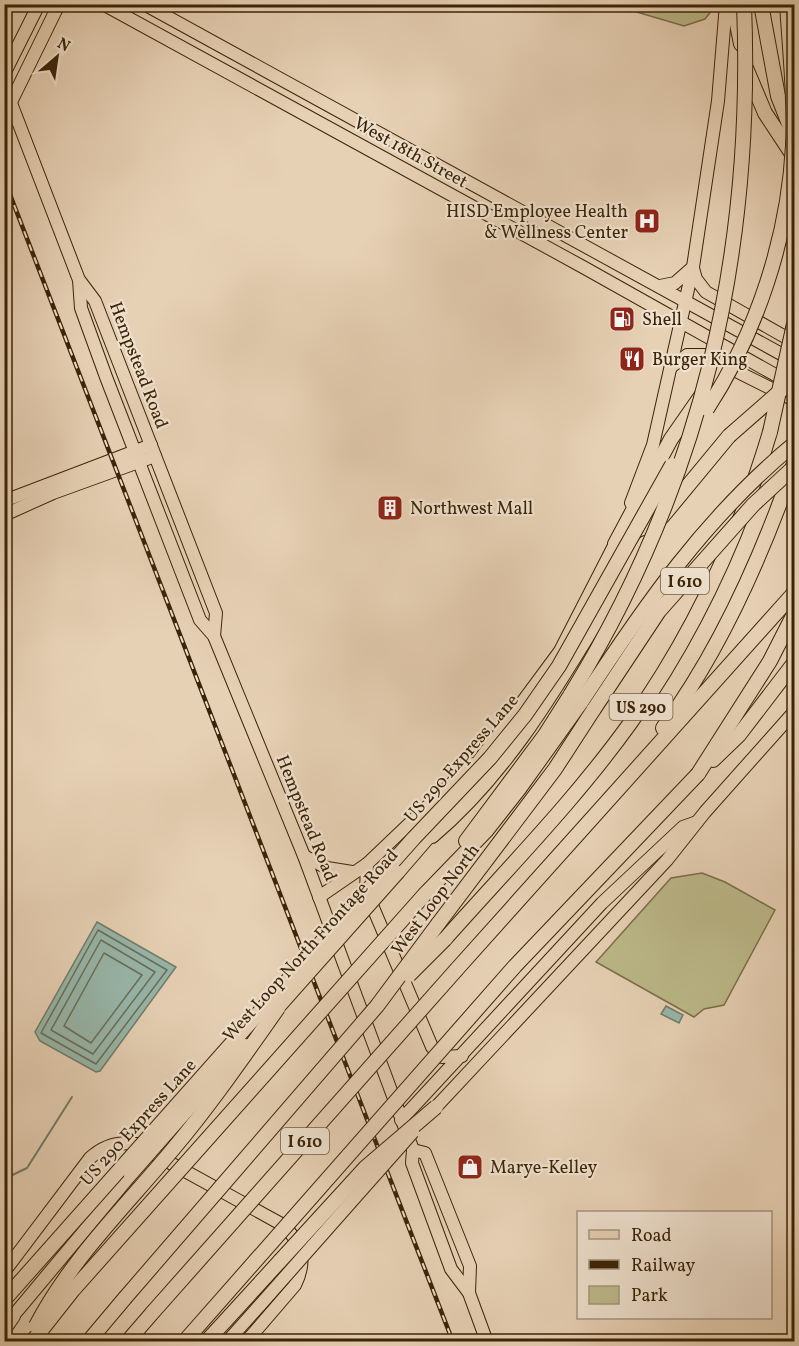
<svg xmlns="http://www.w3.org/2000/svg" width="799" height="1346" font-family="Vollkorn,serif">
<rect width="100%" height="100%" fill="#e7d1b5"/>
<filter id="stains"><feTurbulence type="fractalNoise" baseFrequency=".00333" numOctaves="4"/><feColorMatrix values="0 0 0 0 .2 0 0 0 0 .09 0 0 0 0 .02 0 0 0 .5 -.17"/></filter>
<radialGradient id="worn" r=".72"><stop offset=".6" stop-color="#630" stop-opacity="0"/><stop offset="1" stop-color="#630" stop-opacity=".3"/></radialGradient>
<g fill="#bcb989" stroke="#7c6e48" stroke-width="1.5">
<path d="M613 5H716L705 19 684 26Z"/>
<path d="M702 873 725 882 775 910 724 1005 704 1009 694 1017 596 962 671 878Z"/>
</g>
<g fill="#97b7ab" stroke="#727c69" stroke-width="1.5">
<path d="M97 922 176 967 100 1071 96 1072 40 1041 35 1032Z"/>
<path d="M666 1006 683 1015 679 1023 661 1014Z"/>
</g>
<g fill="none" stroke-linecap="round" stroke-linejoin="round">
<g stroke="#696e58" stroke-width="1.5">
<path d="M98 930 167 970 96 1064 41 1033Z"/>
<path d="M101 940 155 972 93 1054 51 1030Z"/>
<path d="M104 953 142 975 91 1043 64 1026Z"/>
</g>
<path stroke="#727c69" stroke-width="2" d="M4 1179 27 1168 72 1097"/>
<g stroke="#3b2406" stroke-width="14">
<g id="major">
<path d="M103 4 583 267 788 382"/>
<path d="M144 4 794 361"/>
<path d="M4 74 39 4"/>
<path d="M4 85 79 280 81 308 106 377 200 620 214 636 304 856 413 1150 412 1163 451 1269 469 1293 487 1342"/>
<path d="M11 102 59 4"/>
<path d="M693 268 696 279 706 292 794 342"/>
<path d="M80 281 95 301 216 613 214 636"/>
<path d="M660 286 675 283 692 268"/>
<path d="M671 367 687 355H704L794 400"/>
<path d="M4 501 151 445"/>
<path d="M631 503 653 445 693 267 718 101 726 4"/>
<path d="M4 515 53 493 155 456"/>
<path d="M469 774 560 651 619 536"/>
<path d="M304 856 327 868 352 872"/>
<path d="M367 864 366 891 432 1047 442 1057 462 1056"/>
<path d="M399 872 437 828"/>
<path d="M319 897 367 864 472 764"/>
<path d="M436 1107 667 860 705 812 794 712"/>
<path d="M401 1120 602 903 683 827 697 822"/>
<path d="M413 1150 425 1153 470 1266 469 1293"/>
<path d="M4 1272 90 1158C103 1146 118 1141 136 1144L283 1225C302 1243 307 1261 295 1285L246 1342"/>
<path d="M8 1322 130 1176"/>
<path d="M227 1342 261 1304"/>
</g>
</g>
<g stroke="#3b2406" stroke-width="16">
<g id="highway">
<path d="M733 4 741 44"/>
<path d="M761 4 778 96 794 137"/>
<path d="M746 68 765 113 794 157"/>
<path d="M662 517 729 436"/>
<path d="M615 544 671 439 717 373"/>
<path d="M663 728C721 649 762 556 794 464"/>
<path d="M713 760 739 735 794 663"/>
<path d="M698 774 770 661 794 614"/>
<path d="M432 836C525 758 579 643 645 543"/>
<path d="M466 841 545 735 571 694"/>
<path d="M426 893 486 831 519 789 582 701"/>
<path d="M438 924 555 769 594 709"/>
<path d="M445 939C508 868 576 799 631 722 694 633 739 536 770 432"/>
<path d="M457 969 794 593"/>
<path d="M4 1329 13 1316"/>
<path d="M88 1342 125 1298"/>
<path d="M127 1342 153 1312"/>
<path d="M206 1342 280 1261"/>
</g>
</g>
<use href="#major" stroke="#e7d1b5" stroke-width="12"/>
<use href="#highway" stroke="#e7d1b5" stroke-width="14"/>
<g stroke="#3b2406" stroke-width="4.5">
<path id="rail" d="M4 179 453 1342"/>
</g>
<use href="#rail" stroke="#efe1cf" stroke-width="2" stroke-dasharray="7" stroke-linecap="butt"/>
<g stroke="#3b2406" stroke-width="14" stroke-linecap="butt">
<g id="major-bridge">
<path d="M273 1014 399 872"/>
<path d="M130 1176 245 1045"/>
<path d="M261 1304 413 1132"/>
</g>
</g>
<g stroke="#3b2406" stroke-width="16" stroke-linecap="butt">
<g id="highway-bridge">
<path d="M707 409C757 332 788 238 793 146 795 99 790 52 787 4"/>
<path d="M770 432 794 324"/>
<path d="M729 436 794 379"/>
<path d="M571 694C702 481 754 253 744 4"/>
<path d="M582 701C645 605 705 518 794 444"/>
<path d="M594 709 659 611 753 505 794 467"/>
<path d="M409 975 445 939"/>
<path d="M280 1261 366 1167 436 1107"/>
<path d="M125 1298 377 1006 438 924"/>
<path d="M4 1300 414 838 490 758 525 715 559 666 672 465"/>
<path d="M153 1312 457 969"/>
<path d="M36 1326C70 1260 126 1206 174 1148 211 1104 244 1056 278 1008"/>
<path d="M32 1342 73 1290 426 893"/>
<path d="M184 1342 515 966 698 774"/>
</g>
</g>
<use href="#major-bridge" stroke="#e7d1b5" stroke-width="12"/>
<use href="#highway-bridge" stroke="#e7d1b5" stroke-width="14"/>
</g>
<defs>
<g id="hospital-square" transform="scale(1.35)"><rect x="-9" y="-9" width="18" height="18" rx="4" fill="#8f2418" stroke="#efe1cf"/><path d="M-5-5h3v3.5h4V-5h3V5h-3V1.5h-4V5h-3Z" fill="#fff"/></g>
<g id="fuel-square" transform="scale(1.35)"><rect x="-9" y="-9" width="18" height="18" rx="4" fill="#8f2418" stroke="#efe1cf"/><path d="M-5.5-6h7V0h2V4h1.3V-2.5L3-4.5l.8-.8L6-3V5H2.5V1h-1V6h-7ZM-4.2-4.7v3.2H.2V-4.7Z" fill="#fff"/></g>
<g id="restaurant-square" transform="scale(1.35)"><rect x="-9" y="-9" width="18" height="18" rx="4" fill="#8f2418" stroke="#efe1cf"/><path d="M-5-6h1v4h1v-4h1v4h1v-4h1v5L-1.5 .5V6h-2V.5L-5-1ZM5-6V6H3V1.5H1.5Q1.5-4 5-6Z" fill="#fff"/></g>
<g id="building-square" transform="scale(1.35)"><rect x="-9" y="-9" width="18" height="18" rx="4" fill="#8f2418" stroke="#efe1cf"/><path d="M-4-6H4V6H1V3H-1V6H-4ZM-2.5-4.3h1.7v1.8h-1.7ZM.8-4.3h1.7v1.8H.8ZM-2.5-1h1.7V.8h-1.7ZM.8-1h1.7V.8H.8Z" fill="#fff"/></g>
<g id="shop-square" transform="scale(1.35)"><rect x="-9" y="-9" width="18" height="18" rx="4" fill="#8f2418" stroke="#efe1cf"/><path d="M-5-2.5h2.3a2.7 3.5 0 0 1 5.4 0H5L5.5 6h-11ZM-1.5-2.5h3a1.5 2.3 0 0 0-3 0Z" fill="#fff"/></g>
</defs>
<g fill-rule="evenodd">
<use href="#hospital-square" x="647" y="221"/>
<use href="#fuel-square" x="622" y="319"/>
<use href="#restaurant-square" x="632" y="359"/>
<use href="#building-square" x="390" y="508"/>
<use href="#shop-square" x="470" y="1167"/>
</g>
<g text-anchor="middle" stroke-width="4.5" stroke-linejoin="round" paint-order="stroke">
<g fill="#efe1cf" stroke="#715d42" stroke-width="1.5">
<rect x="661" y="568" width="48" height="26" rx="4.5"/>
<rect x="609.5" y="694" width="63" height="26" rx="4.5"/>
<rect x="281" y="1128" width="48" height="26" rx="4.5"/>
</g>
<g font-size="16" font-weight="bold" fill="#3b2406">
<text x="685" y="587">I 610</text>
<text x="641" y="713">US 290</text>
<text x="305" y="1147">I 610</text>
</g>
<g font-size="18" fill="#3b2406" stroke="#efe1cf">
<text transform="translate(411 152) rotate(29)" y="6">West 18th Street</text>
<text transform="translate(139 365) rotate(69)" y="6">Hempstead Road</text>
<text transform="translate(461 758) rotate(-49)" y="6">US 290 Express Lane</text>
<text transform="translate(307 818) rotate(68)" y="6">Hempstead Road</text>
<text transform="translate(435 899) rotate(-53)" y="6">West Loop North</text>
<text transform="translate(310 945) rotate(-48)" y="6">West Loop North Frontage Road</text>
<text transform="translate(138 1122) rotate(-48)" y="6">US 290 Express Lane</text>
</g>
<g font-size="18" fill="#3b2406" stroke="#efe1cf" text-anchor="start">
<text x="628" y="217" text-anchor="end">HISD Employee Health<tspan x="628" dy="21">&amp; Wellness Center</tspan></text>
<text x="642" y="325">Shell</text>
<text x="652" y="365">Burger King</text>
<text x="410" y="514">Northwest Mall</text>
<text x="490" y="1173">Marye-Kelley</text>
</g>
</g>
<rect width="799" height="1346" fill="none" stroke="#e7d1b5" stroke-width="24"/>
<rect x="6" y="6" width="787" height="1334" fill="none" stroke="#3b2406" stroke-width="3"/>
<rect x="12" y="12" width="775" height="1322" fill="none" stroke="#3b2406" stroke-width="1.5"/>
<rect x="577" y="1211" width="195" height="108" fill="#efe1cf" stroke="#a7957f" stroke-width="1.5"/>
<rect x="589" y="1230" width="30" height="9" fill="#e7d1b5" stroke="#a7957f" stroke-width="1.5"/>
<text x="631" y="1241" font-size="18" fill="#3b2406">Road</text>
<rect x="589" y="1260" width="30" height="9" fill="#3b2406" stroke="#a7957f" stroke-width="1.5"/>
<text x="631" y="1271" font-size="18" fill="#3b2406">Railway</text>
<rect x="589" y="1286" width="30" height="18" fill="#bcb989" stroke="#a7957f" stroke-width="1.5"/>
<text x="631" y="1301" font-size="18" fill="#3b2406">Park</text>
<g transform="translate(57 57) rotate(29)" stroke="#efe1cf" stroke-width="4.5" paint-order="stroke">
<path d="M0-4.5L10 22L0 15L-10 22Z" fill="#3b2406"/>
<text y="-9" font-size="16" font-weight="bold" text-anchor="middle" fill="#3b2406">N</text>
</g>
<rect width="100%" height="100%" filter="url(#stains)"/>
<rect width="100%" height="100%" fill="url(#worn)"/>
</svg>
